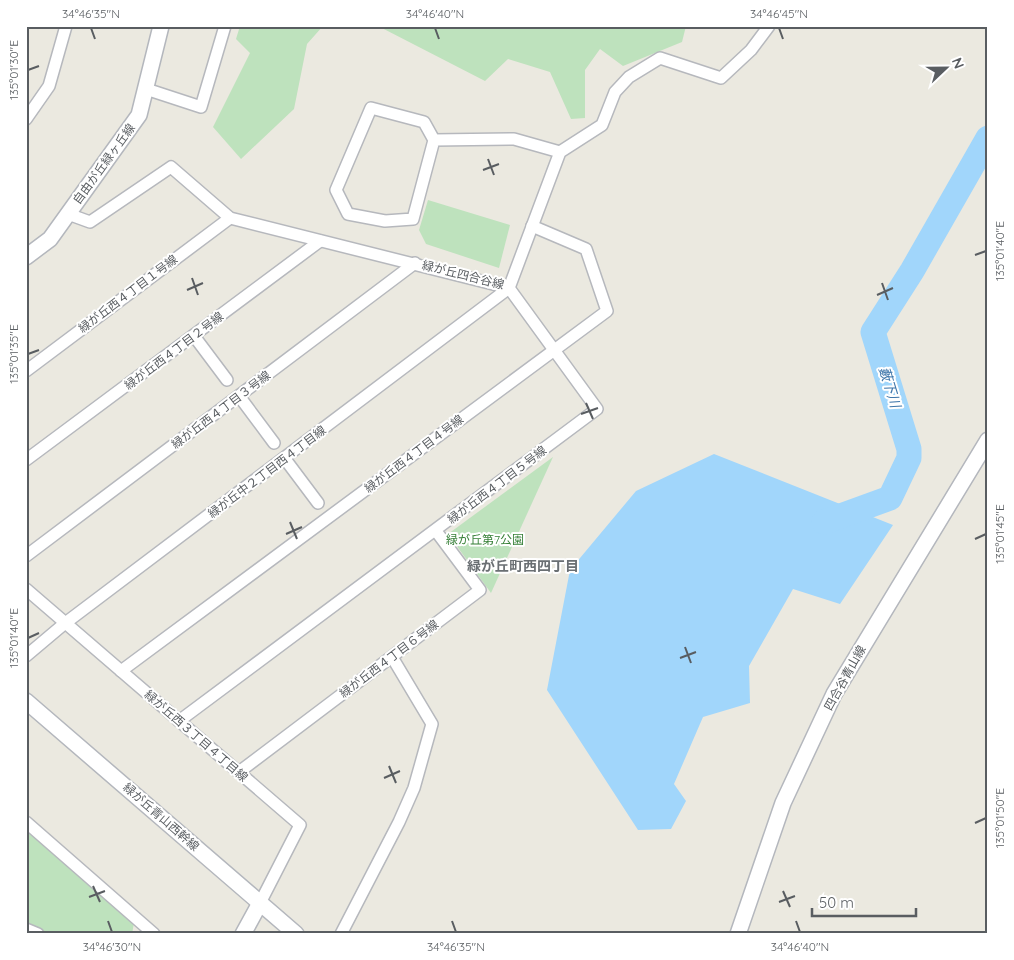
<svg xmlns="http://www.w3.org/2000/svg" width="1014" height="960" font-family="Quicksand,'Noto Sans JP',sans-serif">
<rect width="100%" height="100%" fill="#ebe9e0"/>
<g fill="#bee2bd">
<path d="M240 26H323L307 44 294 109 241 159 213 127 250 53 236 39Z"/>
<path d="M378 26H686L682 42 623 66 600 49 585 70V118L571 119 550 72 508 59 485 81Z"/>
<path d="M428 200 510 225 499 268 426 244 419 230Z"/>
<path d="M553 457 491 593 448 534Z"/>
<path d="M29 832 134 923 132 934H46L26 925V833Z"/>
</g>
<path fill="#a1d6fb" d="M714 454 893 525 840 604 793 589 749 666 750 703 703 717 674 784 686 801 671 829 638 830 547 690 570 570 636 491Z"/>
<g fill="none" stroke-linecap="round" stroke-linejoin="round">
<path stroke="#a1d6fb" stroke-width="25" d="M824 522 890 498 909 458V449L873 332 912 271 988 138"/>
<g stroke="#b6b8bd" stroke-width="14">
<g id="street">
<path d="M146 89 201 107 225 26"/>
<path d="M26 119 49 86 66 26"/>
<path d="M434 140 413 219 385 221 348 214 336 190 371 108 424 122 434 140 514 139 560 152"/>
<path d="M68 214 90 222 171 167 230 218 509 288"/>
<path d="M509 288 560 152 602 125 615 92 629 77 660 58 721 78 751 50 769 26"/>
<path d="M194 336 227 380"/>
<path d="M26 371 230 218"/>
<path d="M239 396 274 443"/>
<path d="M285 459 318 503"/>
<path d="M26 460 320 241"/>
<path d="M26 556 415 263"/>
<path d="M26 589 300 825 260 903"/>
<path d="M26 656 64 624 509 288"/>
<path d="M121 671 607 311 586 249 532 226"/>
<path d="M179 721 597 409 509 288"/>
<path d="M239 772 480 590 436 531"/>
<path d="M26 822 154 934"/>
<path d="M26 929 38 934"/>
<path d="M341 934 399 822 414 788 432 724 392 657"/>
</g>
</g>
<g stroke="#b4b7bd" stroke-width="18">
<g id="secondary">
<path d="M26 257 50 239 139 115 161 26"/>
<path d="M26 701 296 934"/>
<path d="M243 934 260 903"/>
<path d="M738 934 783 803 834 694 988 440"/>
</g>
</g>
<use href="#street" stroke="#fff" stroke-width="11"/>
<use href="#secondary" stroke="#fff" stroke-width="15"/>
</g>
<path fill="none" stroke="#595d61" stroke-width="2" d="M91 28 95 39M435 28 439 39M779 28 783 39M28 70 39 66M488 159 494 175M483 170 499 164M975 255 986 251M192 278 198 295M882 283 888 300M187 290 203 283M877 295 893 288M28 354 39 350M586 403 593 419M581 414 598 408M290 522 297 539M286 534 302 527M975 539 986 534M28 638 39 633M685 647 691 663M680 658 696 652M389 766 396 783M384 778 400 771M975 823 986 818M93 886 100 902M783 891 790 907M89 897 105 891M779 902 795 896M108 921 112 932M452 921 456 932M796 921 800 932"/>
<g text-anchor="middle" stroke-width="4" stroke-linejoin="round" paint-order="stroke">
<g font-size="12" fill="#595d61" stroke="#fff">
<text transform="translate(104 164) rotate(-54)" y="4">自由が丘緑ヶ丘線</text>
<text transform="translate(463 275) rotate(14)" y="4">緑が丘四合谷線</text>
<text transform="translate(128 294) rotate(-37)" y="4">緑が丘西４丁目１号線</text>
<text transform="translate(174 351) rotate(-37)" y="4">緑が丘西４丁目２号線</text>
<text transform="translate(221 410) rotate(-37)" y="4">緑が丘西４丁目３号線</text>
<text transform="translate(414 454) rotate(-37)" y="4">緑が丘西４丁目４号線</text>
<text transform="translate(267 472) rotate(-37)" y="4">緑が丘中２丁目西４丁目線</text>
<text transform="translate(497 485) rotate(-37)" y="4">緑が丘西４丁目５号線</text>
<text transform="translate(389 659) rotate(-37)" y="4">緑が丘西４丁目６号線</text>
<text transform="translate(845 678) rotate(-61)" y="4">四合谷青山線</text>
<text transform="translate(196 736) rotate(41)" y="4">緑が丘西３丁目４丁目線</text>
<text transform="translate(161 817) rotate(41)" y="4">緑が丘青山西幹線</text>
</g>
<g font-size="12" fill="#388139" stroke="#fff">
<text x="485" y="544">緑が丘第7公園</text>
</g>
<g font-size="14" font-style="italic" fill="#4077ab" stroke="#fff">
<text transform="translate(890 387) rotate(73)" y="5">藪下川</text>
</g>
<g font-size="14" font-weight="bold" fill="#6a6f73" stroke="#fff">
<text x="523" y="571">緑が丘町西四丁目</text>
</g>
</g>
<rect width="1014" height="960" fill="none" stroke="#ffffff" stroke-width="55"/>
<g transform="translate(946 68) rotate(68)" stroke="#ffffff" stroke-width="4" paint-order="stroke">
<path d="M0-4L9 19L0 12L-9 19Z" fill="#595d61"/>
<text y="-8" font-size="14" font-weight="bold" text-anchor="middle" fill="#595d61">N</text>
</g>
<path d="M812 908v8h104v-8" fill="none" stroke="#595d61" stroke-width="2.5"/>
<text x="819" y="908" font-size="15" fill="#595d61" stroke="#ffffff" stroke-width="4" paint-order="stroke">50 m</text>
<rect x="28" y="28" width="958" height="904" fill="none" stroke="#595d61" stroke-width="2"/>
<g font-size="12" text-anchor="middle" fill="#595d61">
<text x="91" y="18">34°46'35"N</text>
<text x="435" y="18">34°46'40"N</text>
<text x="779" y="18">34°46'45"N</text>
<text transform="translate(14 70) rotate(-90)" y="4">135°01'30"E</text>
<text transform="translate(1000 251) rotate(-90)" y="4">135°01'40"E</text>
<text transform="translate(14 354) rotate(-90)" y="4">135°01'35"E</text>
<text transform="translate(1000 534) rotate(-90)" y="4">135°01'45"E</text>
<text transform="translate(14 638) rotate(-90)" y="4">135°01'40"E</text>
<text transform="translate(1000 818) rotate(-90)" y="4">135°01'50"E</text>
<text x="112" y="951">34°46'30"N</text>
<text x="456" y="951">34°46'35"N</text>
<text x="800" y="951">34°46'40"N</text>
</g>
</svg>
